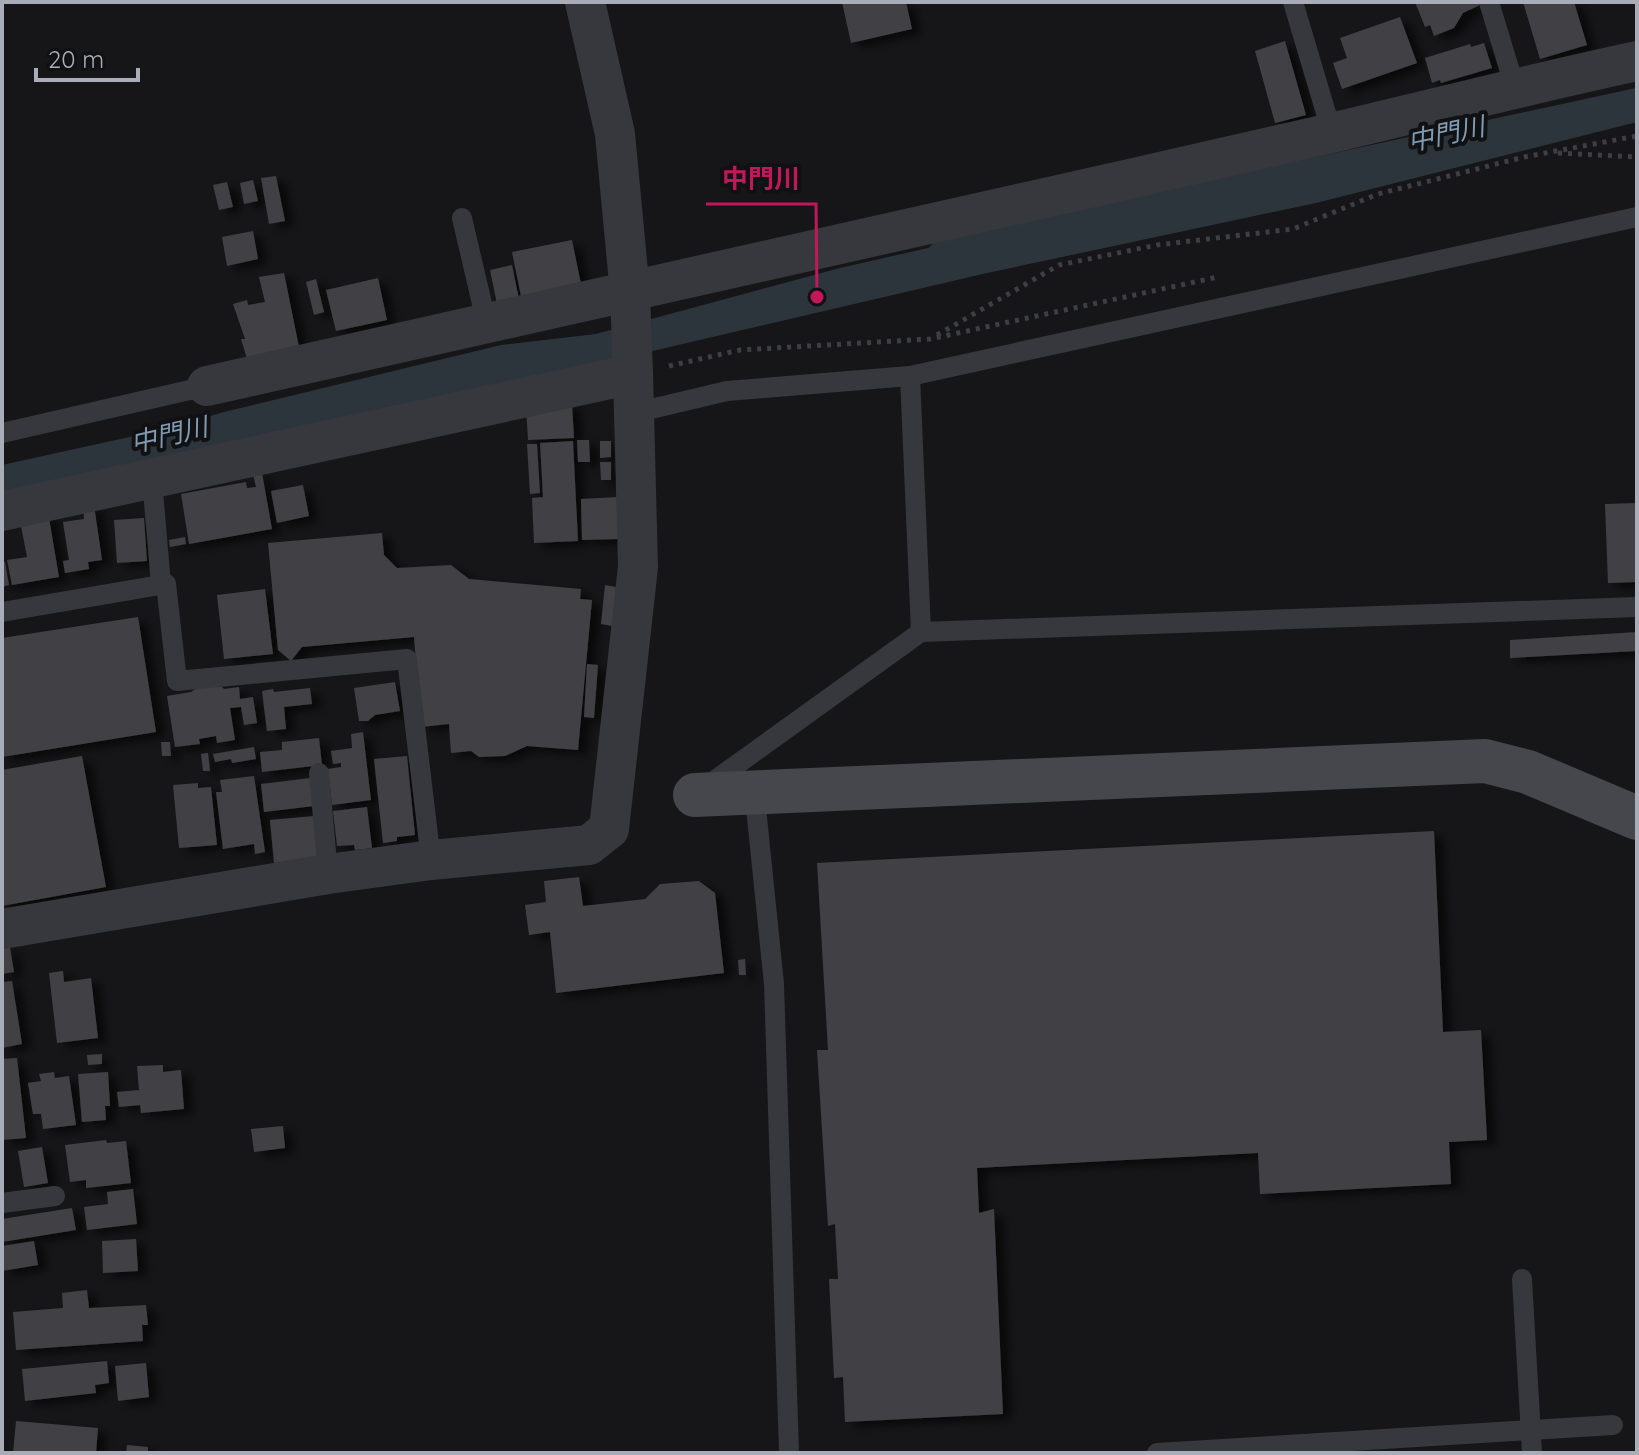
<svg xmlns="http://www.w3.org/2000/svg" width="1639" height="1455" font-family="Quicksand,'Noto Sans JP',sans-serif">
<defs>
<filter id="shadow"><feDropShadow dx="9" dy="5" stdDeviation="4" flood-color="#0009"/></filter>
</defs>
<rect width="100%" height="100%" fill="#161618"/>
<path fill="#2c353c" d="M1637 93V122L1316 203 987 273 584 367 2 497V465L166 429 224 412 501 345 596 334 840 268 1139 200Z"/>
<g fill="none" stroke-linecap="round" stroke-linejoin="round">
<path stroke="#2c353c" stroke-width="10" d="M929 255 940 243 1637 93"/>
</g>
<g fill="#404145" filter="url(#shadow)">
<path d="M842 2H906L912 29 851 43Z"/>
<path d="M1415 2H1479L1480 5 1463 13 1454 28 1434 36 1430 25 1425 27Z"/>
<path d="M1523 2H1574L1587 45 1540 59Z"/>
<path d="M1400 17 1417 63 1342 89 1333 63 1347 58 1340 38Z"/>
<path d="M1285 41 1306 115 1275 123 1255 51Z"/>
<path d="M1484 43 1492 68 1441 83 1440 80 1432 83 1425 58 1470 44 1471 47Z"/>
<path d="M276 176 285 221 269 224 261 178Z"/>
<path d="M253 180 258 201 244 204 240 183Z"/>
<path d="M227 182 233 207 219 210 213 185Z"/>
<path d="M253 231 258 259 227 266 222 237Z"/>
<path d="M572 240 582 289 522 301 512 252Z"/>
<path d="M512 265 519 299 497 304 490 270Z"/>
<path d="M284 273 300 352 248 362 241 339H245L233 304 247 300 248 305 265 302 259 277Z"/>
<path d="M378 278 387 320 336 331 326 290Z"/>
<path d="M316 279 324 312 314 315 306 282Z"/>
<path d="M572 404 574 438 528 440 526 406Z"/>
<path d="M577 440H589L590 462H578Z"/>
<path d="M573 441 578 541 534 543 532 498 543 497 540 443Z"/>
<path d="M600 441H611V457L600 458Z"/>
<path d="M527 444H537L540 493 530 494Z"/>
<path d="M600 462H611V480H601Z"/>
<path d="M262 473 272 529 189 544 181 494 246 482 247 488 256 487 253 474Z"/>
<path d="M303 485 309 516 277 523 271 491Z"/>
<path d="M617 497 619 539 582 540 581 499Z"/>
<path d="M1637 503V582L1608 583 1605 504Z"/>
<path d="M94 505 102 560 88 562 89 569 65 573 63 561 69 560 63 522 84 519 83 507Z"/>
<path d="M48 512 59 577 12 585 7 560 27 557 21 526Z"/>
<path d="M144 518 147 561 117 563 114 520Z"/>
<path d="M382 533 384 555 397 568 451 565 469 579 581 589 580 599 592 600 578 750 527 746 505 756 479 757 471 751 451 753 449 724 421 727 414 637 302 647 291 661 278 650 268 543Z"/>
<path d="M185 537 186 544 170 547 169 540Z"/>
<path d="M2 562H5L9 585 2 587Z"/>
<path d="M605 585 616 587 612 626 601 624Z"/>
<path d="M265 589 273 654 224 659 217 595Z"/>
<path d="M138 617 156 732 2 757V638Z"/>
<path d="M1637 632V651L1510 658V640Z"/>
<path d="M587 664 598 665 594 718 584 717Z"/>
<path d="M395 682 400 711 375 715 368 721H359L354 688Z"/>
<path d="M220 685 224 689 239 687 240 699 253 697 257 723 244 725 241 707 230 708 235 740 217 743 216 736 199 739 200 744 175 747 167 696 191 692 197 688Z"/>
<path d="M310 688 312 704 284 707 286 729 267 731 262 691 273 689 274 692Z"/>
<path d="M363 732 371 800 332 805 328 769 341 767V763L333 764 331 751 352 748 351 734Z"/>
<path d="M319 738 322 765 262 772 260 752 282 750V742Z"/>
<path d="M161 742H170L171 756H162Z"/>
<path d="M254 747 256 759 232 763 231 759 215 762 213 754Z"/>
<path d="M208 753 210 771H203L201 754Z"/>
<path d="M82 756 106 887 2 906V770Z"/>
<path d="M407 756 415 835 397 837V841L383 843 374 759Z"/>
<path d="M254 776 265 852 255 854 254 844 223 849 216 792H222L220 780Z"/>
<path d="M311 778 314 806 264 812 261 784Z"/>
<path d="M198 783V788L211 787 217 845 179 848 173 785Z"/>
<path d="M367 807 372 848 355 850 354 845 337 846 333 811Z"/>
<path d="M315 816 320 858 274 863 270 820Z"/>
<path d="M1434 831 1443 1032 1481 1030 1487 1140 1449 1142 1451 1184 1260 1194 1258 1153 977 1168 979 1213 994 1209 1003 1414 845 1422 843 1377 834 1378 829 1279H838L835 1224 828 1226 817 1050H828L817 863Z"/>
<path d="M579 877 583 906 645 899 660 884 699 881 715 893 724 973 556 993 550 932 529 935 525 905 546 902 544 881Z"/>
<path d="M10 947 14 972 2 974V949Z"/>
<path d="M745 959 746 975H739L738 960Z"/>
<path d="M63 971 64 982 91 978 98 1038 57 1043 49 973Z"/>
<path d="M12 981 22 1044 2 1048V982Z"/>
<path d="M102 1054V1064L88 1065 87 1055Z"/>
<path d="M17 1058 26 1138 2 1140V1059Z"/>
<path d="M163 1065V1072L181 1070 184 1109 141 1113 140 1105 119 1107 117 1092 139 1090 137 1066Z"/>
<path d="M54 1072 55 1078 69 1076 76 1125 43 1129 41 1114H33L28 1083 41 1081 39 1074Z"/>
<path d="M108 1072 110 1106H105L106 1120 82 1122 78 1074Z"/>
<path d="M283 1126 285 1148 254 1152 251 1129Z"/>
<path d="M106 1140 107 1143 126 1141 131 1183 86 1188V1180L70 1182 65 1145Z"/>
<path d="M42 1147 48 1183 24 1187 18 1151Z"/>
<path d="M133 1189 137 1224 87 1230 84 1207 108 1204 107 1192Z"/>
<path d="M72 1208 76 1230 2 1242V1219Z"/>
<path d="M136 1239 138 1271 103 1273 102 1241Z"/>
<path d="M34 1241 38 1265 2 1271V1246Z"/>
<path d="M87 1290 89 1308 146 1305 148 1325H142L143 1341 16 1350 13 1312 63 1308 62 1293Z"/>
<path d="M107 1361 109 1383 95 1385 96 1393 25 1401 22 1369Z"/>
<path d="M146 1363 149 1397 118 1401 115 1366Z"/>
<path d="M16 1421 98 1428 96 1453H13Z"/>
<path d="M127 1445 148 1447V1453H126Z"/>
</g>
<g fill="none" stroke-linecap="round" stroke-linejoin="round">
<g stroke="#3d3f44" stroke-width="5" stroke-dasharray="4 6" stroke-linecap="butt">
<path d="M1558 153 1637 157"/>
<path d="M937 335 1059 265 1157 245 1293 229 1378 194 1524 157 1637 136"/>
<path d="M669 366 740 350 930 339 1218 277"/>
</g>
<g stroke="#37383d" stroke-width="20">
<path d="M1293 2 1332 133"/>
<path d="M1489 2 1515 88"/>
<path d="M462 218 487 325"/>
<path d="M910 376 1637 217"/>
<path d="M634 413 727 391 910 376 921 632"/>
<path d="M2 433 207 386"/>
<path d="M152 479 161 585"/>
<path d="M2 612 166 584 177 681 407 659 431 860"/>
<path d="M319 773 328 874"/>
<path d="M707 786 921 632 1637 607"/>
<path d="M755 798 774 984 789 1453"/>
<path d="M2 1203 55 1196"/>
<path d="M1522 1279 1532 1453"/>
<path d="M1157 1453 1613 1425"/>
</g>
<g stroke="#37383d" stroke-width="40">
<path d="M207 386C576 306 945 221 1314 137 1422 112 1529 84 1637 61"/>
<path d="M2 511 633 374"/>
<path d="M2 929 328 874 431 860 589 845 609 829 638 567 633 374 630 293 615 134 585 2"/>
</g>
<path stroke="#45474d" stroke-width="44" d="M695 795 1485 761 1528 772 1637 818"/>
</g>
<g text-anchor="middle" stroke-width="8" stroke-linejoin="round" paint-order="stroke">
<g font-size="26" font-style="italic" fill="#7f9bb3" stroke="#111113">
<text transform="translate(1446 134) rotate(-12)" y="9">中門川</text>
<text transform="translate(169 435) rotate(-13)" y="9">中門川</text>
</g>
</g>
<path fill="none" stroke="#c2185b" stroke-width="3" d="M817 297L816 204H706"/>
<circle fill="#c2185b" stroke="#111113" stroke-width="3" cx="817" cy="297" r="8"/>
<g font-size="26" text-anchor="middle" font-weight="bold" fill="#c2185b" stroke="#111113" stroke-width="8" stroke-linejoin="round" paint-order="stroke">
<text x="761" y="188">中門川</text>
</g>
<rect width="1639" height="1455" fill="none" stroke="#a8adb8" stroke-width="8"/>
<path d="M36 68v12h102v-12" fill="none" stroke="#a8adb8" stroke-width="4"/>
<text x="48" y="68" font-size="24" fill="#a8adb8" stroke="#111113" stroke-width="6" paint-order="stroke">20 m</text>
</svg>
